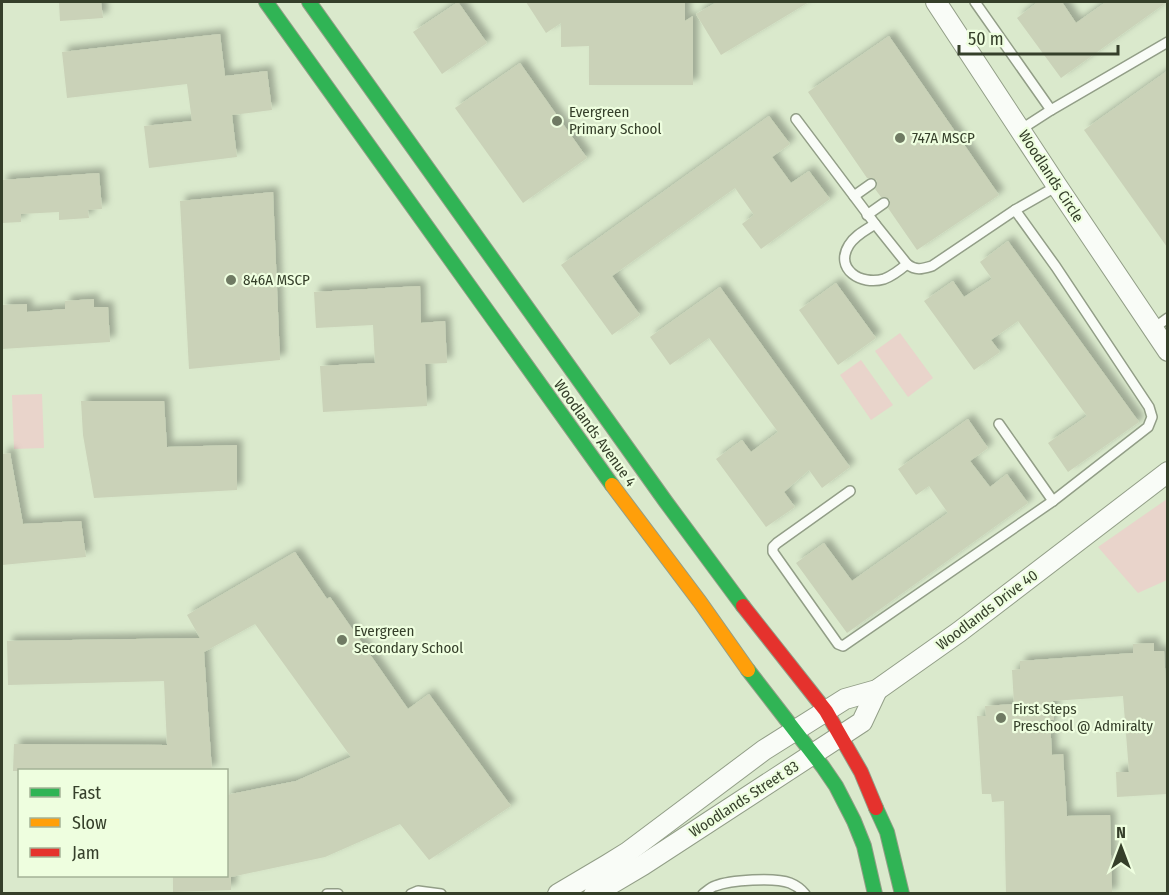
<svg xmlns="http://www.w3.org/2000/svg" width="1169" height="895" font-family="'Fira Sans Condensed',sans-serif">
<defs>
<filter id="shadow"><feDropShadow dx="5.5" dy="-5.5" stdDeviation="3" flood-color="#0004"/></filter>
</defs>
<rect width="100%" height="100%" fill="#dae9cc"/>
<g fill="#e9d4cb">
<path d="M900 333 933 378 908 397 875 351Z"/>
<path d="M861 360 893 405 871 420 840 375Z"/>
<path d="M42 394 44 448 14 449 12 395Z"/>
<path d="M1167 499V580L1138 593 1098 547Z"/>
</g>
<g fill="#cad2b8" filter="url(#shadow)">
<path d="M59 2H101L103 18 60 21Z"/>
<path d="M458 2 487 43 442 74 413 32Z"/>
<path d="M526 2H685V21L693 16V85H589V46L561 47V23L546 33Z"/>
<path d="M717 2H809L721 55 696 14Z"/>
<path d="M1038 2H1062L1076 23 1106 2H1167L1061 78 1017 18Z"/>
<path d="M220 34 225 76 267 71 272 110 232 115 237 157 149 168 144 126 192 121 187 84 67 98 62 52Z"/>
<path d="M889 36 999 195 917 250 888 208 890 205V200L886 197H881L875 189 877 186V181L873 178H867L808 92Z"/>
<path d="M520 63 587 158 523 203 455 108Z"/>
<path d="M1167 71V247L1084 130Z"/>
<path d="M769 116 790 144 772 157 791 183 809 171 830 199 761 249 742 224 754 215 735 188 612 276 640 315 612 335 561 265Z"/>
<path d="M99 173 102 209 88 210 89 218 59 220V212L21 214V222L2 223V180Z"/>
<path d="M273 192 280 360 189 369 180 201Z"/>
<path d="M1008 241 1139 422 1068 472 1048 443 1087 416 1018 321 991 340 1000 352 974 370 924 301 953 281 964 297 992 279 980 262Z"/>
<path d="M836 283 876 338 838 365 799 310Z"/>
<path d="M420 286 421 323 445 321 447 363 425 364 427 406 323 412 320 366 375 363 373 325 316 328 314 292Z"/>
<path d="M720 287 850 467 822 488 809 470 784 492 795 507 766 527 716 459 742 440 751 452 778 432 709 338 670 365 650 337Z"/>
<path d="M94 299V307H108L110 342 2 349V305L27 304V312L65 309V301Z"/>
<path d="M81 401H164L167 447 237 445V490L94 498 83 435Z"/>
<path d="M968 419 988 448 970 461 990 487 1007 474 1028 503 847 633 796 563 824 543 852 581 948 513 929 486 916 495 898 469Z"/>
<path d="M10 453 23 524 81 521 86 557 2 565V454Z"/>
<path d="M295 552 327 599 330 597 408 709 429 694 511 806 429 860 400 824 325 857 231 877V890L173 892V876H226V795L296 781 351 757 255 624 204 652 212 771H13L14 744 167 745 164 681 8 685 7 641 200 638 187 615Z"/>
<path d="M1154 643V651H1164L1167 701V794L1117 797 1116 772H1129L1123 696 1053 701 1054 720H1050L1052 755 1063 754 1067 816 1110 815 1112 894H1006L1004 801 992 802 991 794H982L977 716H986L985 706 1014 704 1012 670 1020 669V661L1133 653V644Z"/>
</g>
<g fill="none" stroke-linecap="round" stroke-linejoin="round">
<g stroke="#929e87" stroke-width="12">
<g id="lane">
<path d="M975 2 1051 110"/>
<path d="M796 119 875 224 907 264C916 271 922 269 932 266L1015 210 1057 186"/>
<path d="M1020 130 1051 110 1168 42"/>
<path d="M854 196 871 184"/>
<path d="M867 215 884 203"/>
<path d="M875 224C866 230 855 235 849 245 834 269 861 286 884 279 892 276 900 270 907 264"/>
<path d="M1154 328 1168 318"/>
<path d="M999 424 1053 501"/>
<path d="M850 491 777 543 773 547V552L838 644 843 646 1053 501 1148 427 1152 417 1149 407 1056 267 1015 210"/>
<path d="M327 894H338"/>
<path d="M411 894 418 891 441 894"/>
<path d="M703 894C707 891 711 887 715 886 730 880 775 877 790 883 795 885 801 889 805 894"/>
</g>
</g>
<g stroke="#929e87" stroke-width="22">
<g id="street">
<path d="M936 2 1057 186 1168 351"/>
<path d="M558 894 607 865 628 852 764 750 845 699 877 690 959 632 1168 472"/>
<path d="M594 894 643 865 862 722 877 690"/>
</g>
</g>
<g stroke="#929e87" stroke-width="16">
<g id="fast">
<path d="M266 2 612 485"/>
<path d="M309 2 666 502 743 606"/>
<path d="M748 670 823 767 836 786 854 821 864 846 875 894"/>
<path d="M876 808 887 832 902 894"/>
</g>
</g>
<g stroke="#929e87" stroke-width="16">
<path id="slow" d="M612 485 700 602 748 670"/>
</g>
<g stroke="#929e87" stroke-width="16">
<path id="jam" d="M743 606 826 711 861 772 876 808"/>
</g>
<use href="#lane" stroke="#f9fcf7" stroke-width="9"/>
<use href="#street" stroke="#f9fcf7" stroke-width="20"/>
<use href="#fast" stroke="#30b455" stroke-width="14"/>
<use href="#slow" stroke="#ff9f0a" stroke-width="14"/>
<use href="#jam" stroke="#e5322d" stroke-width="14"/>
</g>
<g fill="#6f7a63" stroke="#eefedf" stroke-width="2">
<circle cx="557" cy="121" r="6"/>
<circle cx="900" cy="138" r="6"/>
<circle cx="231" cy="280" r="6"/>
<circle cx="342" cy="640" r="6"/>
<circle cx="1001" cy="718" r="6"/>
</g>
<g text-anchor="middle" stroke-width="4.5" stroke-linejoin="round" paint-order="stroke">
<g font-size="15" fill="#353f2a" stroke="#eefedf" text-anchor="start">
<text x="569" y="117">Evergreen<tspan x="569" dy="17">Primary School</tspan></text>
<text x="912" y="143">747A MSCP</text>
<text x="243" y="285">846A MSCP</text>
<text x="354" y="636">Evergreen<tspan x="354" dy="17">Secondary School</tspan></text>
<text x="1013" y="714">First Steps<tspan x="1013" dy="17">Preschool @ Admiralty</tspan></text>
</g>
<g font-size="15" fill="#353f2a" stroke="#eefedf">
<text transform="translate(1051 176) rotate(57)" y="5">Woodlands Circle</text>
<text transform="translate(595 433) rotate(54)" y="5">Woodlands Avenue 4</text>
<text transform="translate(987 610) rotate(-37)" y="5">Woodlands Drive 40</text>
<text transform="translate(744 799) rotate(-33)" y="5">Woodlands Street 83</text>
</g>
</g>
<rect width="1169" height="895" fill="none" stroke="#353f2a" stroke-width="6"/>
<rect x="18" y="769" width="210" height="108" fill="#eefedf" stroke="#a4b297" stroke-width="1.5"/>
<rect x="30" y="788" width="30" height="9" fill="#30b455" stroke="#a4b297" stroke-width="1.5"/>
<text x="72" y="799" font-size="18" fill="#353f2a">Fast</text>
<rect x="30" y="818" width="30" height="9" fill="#ff9f0a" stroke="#a4b297" stroke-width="1.5"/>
<text x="72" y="829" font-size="18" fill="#353f2a">Slow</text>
<rect x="30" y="848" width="30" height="9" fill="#e5322d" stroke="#a4b297" stroke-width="1.5"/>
<text x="72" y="859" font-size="18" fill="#353f2a">Jam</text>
<g transform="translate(1121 847)" stroke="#eefedf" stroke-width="4.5" paint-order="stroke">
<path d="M0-4.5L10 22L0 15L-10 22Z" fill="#353f2a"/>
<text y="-9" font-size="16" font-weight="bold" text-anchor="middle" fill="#353f2a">N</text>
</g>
<path d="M959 45v9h159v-9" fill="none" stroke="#353f2a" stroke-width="3"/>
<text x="968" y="45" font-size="18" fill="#353f2a" stroke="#eefedf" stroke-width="4.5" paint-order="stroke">50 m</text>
</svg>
